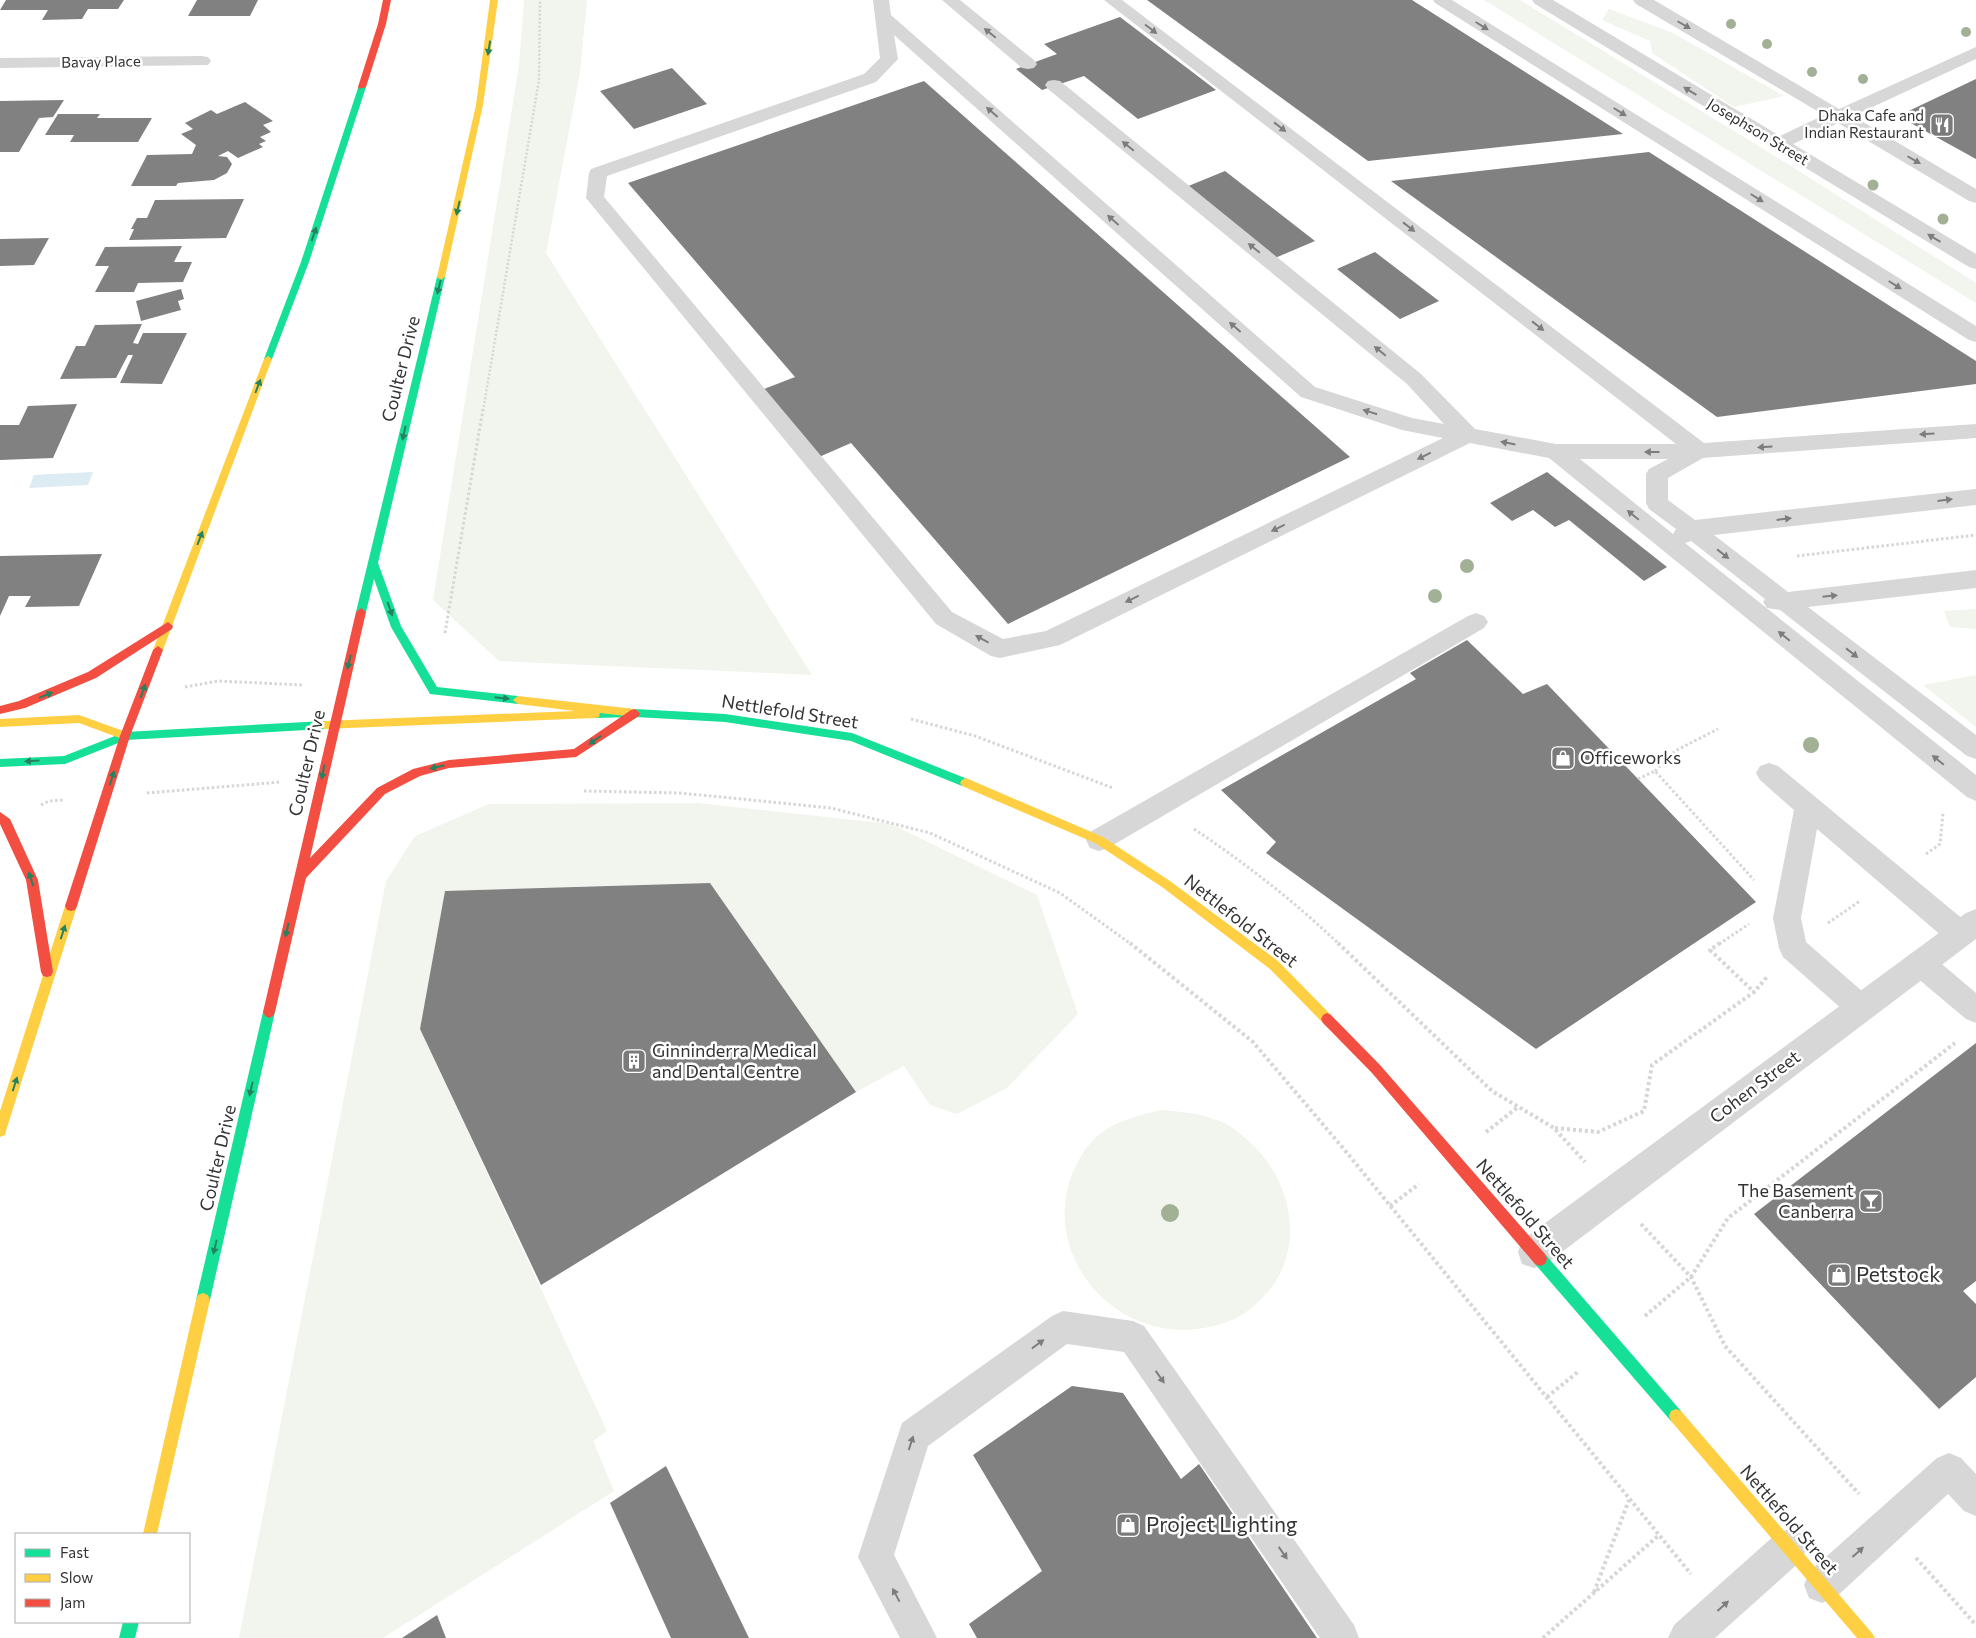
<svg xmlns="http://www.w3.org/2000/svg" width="1976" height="1638" font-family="Commissioner,sans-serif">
<rect width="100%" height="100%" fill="#fff"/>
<g fill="#f1f5ed">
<path d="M524 0H587L580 72 546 253 812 675 499 661 433 600 519 65Z"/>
<path d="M1484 0H1520L1770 153 1976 283V303Z"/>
<path d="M1609 9 1673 33 1784 96 1734 107 1652 53 1650 41 1602 20Z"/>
<path d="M1976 609V629L1950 627 1944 611Z"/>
<path d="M1976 675V727L1923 685Z"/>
<path d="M697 803 891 824 1037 895 1078 1014 1007 1088 957 1114 930 1105 904 1066 856 1092 710 883 445 891 420 1029 607 1431 593 1441 614 1491 383 1638H239L386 881 415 836 489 804Z"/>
<path d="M1161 1110C1185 1112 1208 1114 1230 1126 1235 1129 1240 1134 1245 1138 1291 1175 1308 1247 1266 1294 1245 1317 1227 1325 1197 1329 1117 1339 1046 1262 1069 1183 1074 1167 1083 1150 1095 1138 1114 1121 1137 1116 1161 1110Z"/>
</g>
<path fill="#ddebf3" d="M93 472 88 485 29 488 34 475Z"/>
<g fill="#818181">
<path d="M6 0H124L118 9H88L82 19 42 20 48 10H0Z"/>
<path d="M197 0H258L250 16H188Z"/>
<path d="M1147 0H1412L1623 134 1368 161Z"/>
<path d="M1120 17 1216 90 1138 119 1084 76 1042 90 1016 69 1057 54 1044 44Z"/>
<path d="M672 68 707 104 634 129 600 91Z"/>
<path d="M1976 79V159L1898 116Z"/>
<path d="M924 81 1350 457 1008 624 851 443 819 457 764 389 795 377 628 183Z"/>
<path d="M64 100 53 117 39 118 19 152H0V101Z"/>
<path d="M245 102 273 121 263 125 271 132 260 137 266 141 259 144 263 147 238 158 228 151 218 156 227 157 232 164 227 173 214 180 178 183 176 186H131L147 155 192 154 196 145 181 134 193 129 185 123 211 110 217 114Z"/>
<path d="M58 114H100L97 118H152L138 142H70L74 135H45Z"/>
<path d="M1649 152 1976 361V384L1717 417 1391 181Z"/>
<path d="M1225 171 1315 241 1275 258 1186 187Z"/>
<path d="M244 199 226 238 129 240 134 229H131L137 218H147L155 200Z"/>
<path d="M49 238 34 265 0 266V239Z"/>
<path d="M182 246 174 262H192L183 282 138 283 134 292H95L109 266H95L105 247Z"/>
<path d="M1375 252 1439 301 1400 319 1337 269Z"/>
<path d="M181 289 184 299 178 301 181 310 141 321 136 301Z"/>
<path d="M142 324 133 343 138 344 143 333H187L162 384 120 383 133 355H128L116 378 60 379 76 346H85L95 325Z"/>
<path d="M77 404 53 458 0 460V425H19L28 406Z"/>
<path d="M1547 472 1667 567 1644 581 1569 520 1555 527 1533 510 1512 521 1490 503Z"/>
<path d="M102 554 79 606 25 607 31 596H9L0 616V556Z"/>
<path d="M1467 640 1523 694 1547 684 1756 902 1536 1049 1266 853 1276 842 1221 790 1416 679 1410 673Z"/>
<path d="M710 883 856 1092 541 1285 420 1029 445 891Z"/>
<path d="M1976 1043V1281L1963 1291 1976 1304V1377L1939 1409 1754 1214Z"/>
<path d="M1072 1386 1123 1393 1181 1479 1199 1464 1317 1638H977L969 1624 1042 1571 973 1455Z"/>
<path d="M666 1466 749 1638H671L610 1503Z"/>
<path d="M437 1615 446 1638H402Z"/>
</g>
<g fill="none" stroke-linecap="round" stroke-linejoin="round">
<path stroke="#d6d6d6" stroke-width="2.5" stroke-dasharray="2 2" stroke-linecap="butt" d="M483 411 539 80 540 0"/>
<g stroke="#d6d6d6" stroke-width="3" stroke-dasharray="2.5 2.5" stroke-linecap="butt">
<path d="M1797 556 1976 535"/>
<path d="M445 633 483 409"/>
<path d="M185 687 218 681 303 685"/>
<path d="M911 719 975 736 1113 788"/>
<path d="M1655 771 1675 751 1718 729"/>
<path d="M1638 779 1655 771 1754 880"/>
<path d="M584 791 680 793 831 808 930 833 1060 893 1131 944"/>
<path d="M147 793 281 782"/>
<path d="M41 805 49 801 64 800"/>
<path d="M1194 829C1245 863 1295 902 1339 944"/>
<path d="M1926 854 1940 844 1943 813"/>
<path d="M1828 923 1860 901"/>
<path d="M1719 944 1749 924"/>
</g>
<g stroke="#d6d6d6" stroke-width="4" stroke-dasharray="3 3" stroke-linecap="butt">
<path d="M1130 943 1253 1042 1343 1148 1691 1574"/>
<path d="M1338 943 1492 1091 1554 1128 1585 1162"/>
<path d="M1720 943 1710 950 1754 992"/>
<path d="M1555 1128 1598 1132 1644 1111 1652 1065 1754 992 1767 977"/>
<path d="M1486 1132 1518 1107"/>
<path d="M1390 1206 1419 1184"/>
<path d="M1641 1224 1691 1277 1725 1346 1859 1494"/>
<path d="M1645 1316 1691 1277 1728 1218 1955 1043"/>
<path d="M1547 1397 1579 1371"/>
<path d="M1916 1558 1976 1625"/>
<path d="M1594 1592 1629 1500"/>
<path d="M1543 1638 1659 1535"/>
</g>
<g fill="#d7d7d7" fill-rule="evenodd">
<path d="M873 0H889L891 15 1315 387 1412 418 1444 424 1407 384 1048 89 1045 85 1048 81 1054 80 1060 81 1421 374 1475 429 1556 444H1676L1104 0H1122L1704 443 1976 424V438L1703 458 1668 478V500L1695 520 1976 489V505L1714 535 1788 592 1976 570V588L1808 607 1976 735V759L1967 756 1780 610 1767 608 1763 602 1765 599 1691 541 1685 543 1976 775V801L1967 797 1549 458 1470 443 1060 645 1000 658 991 656 936 624 586 198 589 173 591 169 864 74 880 58ZM894 35 1301 397 1402 430 1443 438 1046 631 1003 639 952 612 604 197 607 176 876 82 898 59ZM1580 459H1668L1649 469 1646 474V503L1649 509 1676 529 1673 534Z"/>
<path d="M942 0H960L1034 60 1037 64 1034 68 1028 69 1022 68Z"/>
<path d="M1433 0H1452L1976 326V342L1969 340 1435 3Z"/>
<path d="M1476 613 1484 616 1488 622 1484 628 1108 848 1099 851 1090 848 1086 840 1090 832 1468 616Z"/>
<path d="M1769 763 1778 766 1970 925 1974 934 1970 943 1960 946 1950 943 1817 829 1801 918 1806 942 1871 999 1875 1008 1871 1017 1861 1021 1851 1017 1783 957 1779 948 1773 918 1794 810 1760 780 1756 773 1760 766Z"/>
<path d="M1920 951 1930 954 1976 993V1023L1966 1019 1910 972 1906 963 1910 954Z"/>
<path d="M1063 1311 1133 1321 1144 1326 1354 1625 1359 1638H1320L1124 1352 1067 1344 928 1446 894 1555 937 1638H900L858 1557 902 1423 1052 1316Z"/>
<path d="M1949 1453 1961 1458 1976 1474V1516L1964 1511 1948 1494 1835 1598 1822 1603 1809 1598 1804 1585 1809 1572 1937 1458Z"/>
</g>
<g fill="#d7d7d7" fill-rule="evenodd">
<path d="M1532 0H1553L1780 136 1824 115 1636 4 1633 0H1654L1839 109 1976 47V59L1853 116 1976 189V203L1969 201 1838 123 1793 144 1976 254V269L1969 267 1535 4Z"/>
<path d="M202 56 208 57 211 61 208 65 0 68V58Z"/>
<path d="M1976 909V939L1546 1264 1534 1268 1522 1264 1518 1252 1522 1240 1966 913Z"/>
<path d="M1789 1529 1802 1534 1807 1547 1802 1560 1715 1638H1668L1674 1625 1776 1534Z"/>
</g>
<g fill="#16e098" fill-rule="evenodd">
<path d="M359 85 366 87 309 262 272 359 271 361H265L264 359 301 262Z"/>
<path d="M441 274 445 277 378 563 401 626 437 687 518 696 523 700 518 704 430 694 391 627 374 579 366 612 361 616 356 612 437 277Z"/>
<path d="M635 709 725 714 852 733 970 780 972 783 970 786H962L851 741 725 722 635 717 595 718 590 714 595 710Z"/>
<path d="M324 721 329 725 324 729 126 740 65 764 0 767V759L64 756 125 732Z"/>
<path d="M269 1006 273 1008 275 1012 210 1300 208 1305 203 1307 198 1305 196 1300 263 1012 265 1008Z"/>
<path d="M1540 1252 1545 1254 1681 1411 1683 1416 1681 1421 1676 1423 1671 1421 1535 1264 1533 1259 1535 1254Z"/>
<path d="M123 1622H139L135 1638H119Z"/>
</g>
<g fill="#ffcf43" fill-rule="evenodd">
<path d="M490 0H498L483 105 445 277 441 280 437 277 476 105Z"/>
<path d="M268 356 272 359 163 650 158 654 154 653 153 650 264 359Z"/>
<path d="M518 696 635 709 640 713 635 717 600 713 599 717 595 718 324 729 319 725 324 721 575 711 518 704 513 700Z"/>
<path d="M79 715 129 733 130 736 125 740 79 723 0 727V719Z"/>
<path d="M966 778 1103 837 1170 881 1278 961 1331 1015 1333 1019 1331 1023 1327 1025 1323 1023 1270 969 1162 887 1095 843 962 786 960 783 962 780Z"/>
<path d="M71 901 75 902 77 906 6 1131 5 1135 0 1137V1111L65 906 67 902Z"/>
<path d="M203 1293 208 1295 210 1300 157 1534H143L196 1300 198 1295Z"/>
<path d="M1676 1409 1681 1411 1872 1633 1875 1638H1857L1671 1421 1669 1416 1671 1411Z"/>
</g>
<g fill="#f24e42" fill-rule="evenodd">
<path d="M383 0H391L386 24 366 87 359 89 358 87 378 24Z"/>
<path d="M361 608 366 612 310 858 377 788 413 769 449 760 574 749 631 710 635 709 640 713 639 716 576 757 449 768 420 776 385 794 306 878 275 1012 273 1016 269 1018 265 1016 263 1012 356 612Z"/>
<path d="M168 622 173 626 172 629 96 678 25 708 0 714V706L19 701 88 672Z"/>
<path d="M158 646 163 650 130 736 77 906 75 910 71 911 67 910 65 906 120 736 153 650Z"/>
<path d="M0 812 10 819 38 880 53 972 51 976 47 977 43 976 41 972 26 880 0 824Z"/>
<path d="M1327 1013 1331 1015 1380 1065 1545 1254 1547 1259 1545 1264 1540 1266 1535 1264 1372 1073 1323 1023 1321 1019 1323 1015Z"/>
</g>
</g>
<g fill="#a2b095">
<circle cx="1731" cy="24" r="5"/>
<circle cx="1966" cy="32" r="5"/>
<circle cx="1767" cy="44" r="5"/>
<circle cx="1812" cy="72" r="5"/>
<circle cx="1863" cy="79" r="5"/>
<circle cx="1873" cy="185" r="5.5"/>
<circle cx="1943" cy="219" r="5.5"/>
<circle cx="1467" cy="566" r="7"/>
<circle cx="1435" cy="596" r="7"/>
<circle cx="1811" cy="745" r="8"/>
<circle cx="1170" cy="1213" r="9"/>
</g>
<defs><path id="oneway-solid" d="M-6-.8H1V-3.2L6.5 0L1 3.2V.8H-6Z" transform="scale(1.25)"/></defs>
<g fill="#7d7d7d">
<use href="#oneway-solid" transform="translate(1684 25) rotate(30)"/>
<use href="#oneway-solid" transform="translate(1482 26) rotate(32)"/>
<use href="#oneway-solid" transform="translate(1151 29) rotate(37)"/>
<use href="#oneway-solid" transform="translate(990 33) rotate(-141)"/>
<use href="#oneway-solid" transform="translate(1690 91) rotate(-149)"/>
<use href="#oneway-solid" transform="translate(992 112) rotate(-139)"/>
<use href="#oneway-solid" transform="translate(1620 112) rotate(32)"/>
<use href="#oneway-solid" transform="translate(1280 127) rotate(38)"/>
<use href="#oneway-solid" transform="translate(1128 146) rotate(-141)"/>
<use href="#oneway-solid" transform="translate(1914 160) rotate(30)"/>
<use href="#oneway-solid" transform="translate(1757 198) rotate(32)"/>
<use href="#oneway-solid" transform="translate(1113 220) rotate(-139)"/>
<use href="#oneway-solid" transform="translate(1409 227) rotate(38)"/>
<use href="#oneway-solid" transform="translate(1934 238) rotate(-149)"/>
<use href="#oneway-solid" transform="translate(1254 248) rotate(-141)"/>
<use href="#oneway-solid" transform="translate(1895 285) rotate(32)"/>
<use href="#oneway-solid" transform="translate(1538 326) rotate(38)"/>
<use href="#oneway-solid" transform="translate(1235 327) rotate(-139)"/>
<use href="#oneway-solid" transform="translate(1380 351) rotate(-141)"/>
<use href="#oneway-solid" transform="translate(1370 412) rotate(-162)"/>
<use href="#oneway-solid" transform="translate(1927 434) rotate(176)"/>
<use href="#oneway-solid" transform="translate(1508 443) rotate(-169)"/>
<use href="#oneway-solid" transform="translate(1765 447) rotate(176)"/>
<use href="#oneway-solid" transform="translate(1652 452) rotate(180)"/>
<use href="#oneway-solid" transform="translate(1424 456) rotate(154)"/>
<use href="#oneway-solid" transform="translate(1945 500) rotate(-7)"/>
<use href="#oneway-solid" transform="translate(1633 515) rotate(-141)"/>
<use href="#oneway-solid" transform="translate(1784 519) rotate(-7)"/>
<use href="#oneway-solid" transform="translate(1278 528) rotate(154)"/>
<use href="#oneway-solid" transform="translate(1723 554) rotate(38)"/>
<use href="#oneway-solid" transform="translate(1830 596) rotate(-6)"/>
<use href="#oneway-solid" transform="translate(1132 599) rotate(154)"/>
<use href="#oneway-solid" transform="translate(1784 636) rotate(-141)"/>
<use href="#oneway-solid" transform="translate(982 639) rotate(-151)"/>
<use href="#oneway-solid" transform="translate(1852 653) rotate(38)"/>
<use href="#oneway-solid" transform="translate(1938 760) rotate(-141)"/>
<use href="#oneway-solid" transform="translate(1038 1344) rotate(-36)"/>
<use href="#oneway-solid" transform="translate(1160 1377) rotate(55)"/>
<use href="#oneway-solid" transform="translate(911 1443) rotate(-72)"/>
<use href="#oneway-solid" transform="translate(1858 1552) rotate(-42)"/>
<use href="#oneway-solid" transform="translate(1283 1553) rotate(55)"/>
<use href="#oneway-solid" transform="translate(896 1595) rotate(-118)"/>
<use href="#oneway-solid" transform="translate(1723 1606) rotate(-42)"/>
</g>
<g fill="#268160">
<use href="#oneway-solid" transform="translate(489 48) rotate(99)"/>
<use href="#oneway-solid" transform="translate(458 208) rotate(103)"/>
<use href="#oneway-solid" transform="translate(314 234) rotate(-71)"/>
<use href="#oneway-solid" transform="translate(439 287) rotate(104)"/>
<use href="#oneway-solid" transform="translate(258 386) rotate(-69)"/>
<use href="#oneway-solid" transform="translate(404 433) rotate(103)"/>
<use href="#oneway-solid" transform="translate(200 538) rotate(-69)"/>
<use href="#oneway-solid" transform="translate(390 609) rotate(70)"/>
<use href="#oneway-solid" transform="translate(349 662) rotate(104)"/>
<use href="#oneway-solid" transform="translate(143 691) rotate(-70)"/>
<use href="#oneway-solid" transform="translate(46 695) rotate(-22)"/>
<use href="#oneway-solid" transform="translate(502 698) rotate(6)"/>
<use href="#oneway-solid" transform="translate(595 740) rotate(145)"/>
<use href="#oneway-solid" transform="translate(32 761) rotate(177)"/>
<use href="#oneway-solid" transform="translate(437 767) rotate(167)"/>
<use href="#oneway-solid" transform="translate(323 772) rotate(102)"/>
<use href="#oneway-solid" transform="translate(112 778) rotate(-72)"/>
<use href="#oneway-solid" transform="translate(31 879) rotate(-108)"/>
<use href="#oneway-solid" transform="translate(287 930) rotate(103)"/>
<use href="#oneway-solid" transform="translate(63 932) rotate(-72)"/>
<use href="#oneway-solid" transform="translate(15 1084) rotate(-72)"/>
<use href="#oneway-solid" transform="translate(251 1089) rotate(103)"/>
<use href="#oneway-solid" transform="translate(215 1247) rotate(103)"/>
</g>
<defs>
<g id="restaurant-square" transform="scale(1.25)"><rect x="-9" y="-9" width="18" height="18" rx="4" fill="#7a7a7a" stroke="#fff"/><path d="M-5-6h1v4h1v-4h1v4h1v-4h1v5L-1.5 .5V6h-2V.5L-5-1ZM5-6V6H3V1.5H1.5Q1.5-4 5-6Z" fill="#fff"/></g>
<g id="shop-square" transform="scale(1.25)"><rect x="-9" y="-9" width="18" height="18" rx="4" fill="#7a7a7a" stroke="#fff"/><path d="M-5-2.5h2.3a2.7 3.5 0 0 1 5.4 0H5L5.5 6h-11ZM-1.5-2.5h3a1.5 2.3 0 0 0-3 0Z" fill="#fff"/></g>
<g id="building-square" transform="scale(1.25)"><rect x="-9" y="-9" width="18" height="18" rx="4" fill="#7a7a7a" stroke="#fff"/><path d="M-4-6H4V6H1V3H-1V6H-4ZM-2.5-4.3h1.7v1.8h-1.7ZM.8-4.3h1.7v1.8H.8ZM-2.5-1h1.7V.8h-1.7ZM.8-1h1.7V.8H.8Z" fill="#fff"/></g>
<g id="bar-square" transform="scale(1.25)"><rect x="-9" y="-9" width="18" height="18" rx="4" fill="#7a7a7a" stroke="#fff"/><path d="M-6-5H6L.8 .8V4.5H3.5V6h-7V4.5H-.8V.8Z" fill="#fff"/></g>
</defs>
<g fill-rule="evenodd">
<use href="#restaurant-square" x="1942" y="125"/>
<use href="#shop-square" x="1563" y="758"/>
<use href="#building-square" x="634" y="1061"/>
<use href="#bar-square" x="1871" y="1201"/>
<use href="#shop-square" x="1839" y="1275"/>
<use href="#shop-square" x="1128" y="1525"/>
</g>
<g text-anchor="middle" stroke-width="5" stroke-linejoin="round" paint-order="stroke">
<g font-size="15" fill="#333" stroke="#fff">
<text transform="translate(101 62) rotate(-1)" y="5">Bavay Place</text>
<text transform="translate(1758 132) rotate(31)" y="5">Josephson Street</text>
</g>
<g font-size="15" fill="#333" stroke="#fff" text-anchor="end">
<text x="1924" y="121">Dhaka Cafe and<tspan x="1924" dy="17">Indian Restaurant</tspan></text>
</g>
<g font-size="18" fill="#333" stroke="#fff">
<text transform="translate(401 369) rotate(-76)" y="6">Coulter Drive</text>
<text transform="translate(790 712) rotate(9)" y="6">Nettlefold Street</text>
<text transform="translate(307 763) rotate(-77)" y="6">Coulter Drive</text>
<text transform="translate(1241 921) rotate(38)" y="6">Nettlefold Street</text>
<text transform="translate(1755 1087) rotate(-37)" y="6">Cohen Street</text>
<text transform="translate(218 1158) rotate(-77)" y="6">Coulter Drive</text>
<text transform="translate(1525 1214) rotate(49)" y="6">Nettlefold Street</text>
<text transform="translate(1789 1520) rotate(49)" y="6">Nettlefold Street</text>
</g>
<g font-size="18" fill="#333" stroke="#fff" text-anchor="start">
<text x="1580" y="764">Officeworks</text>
<text x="652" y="1057">Ginninderra Medical<tspan x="652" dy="21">and Dental Centre</tspan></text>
<text x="1854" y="1197" text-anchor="end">The Basement<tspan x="1854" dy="21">Canberra</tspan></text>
</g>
<g font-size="21" fill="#333" stroke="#fff" text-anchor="start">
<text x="1856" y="1282">Petstock</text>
<text x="1146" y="1532">Project Lighting</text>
</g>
</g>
<rect x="15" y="1533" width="175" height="90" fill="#ffffff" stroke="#adadad"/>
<rect x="25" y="1549" width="25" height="8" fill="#16e098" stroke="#adadad"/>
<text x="60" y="1558" font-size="15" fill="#333333">Fast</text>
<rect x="25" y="1574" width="25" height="8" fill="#ffcf43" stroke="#adadad"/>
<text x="60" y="1583" font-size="15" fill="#333333">Slow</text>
<rect x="25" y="1599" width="25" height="8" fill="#f24e42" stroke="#adadad"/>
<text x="60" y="1608" font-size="15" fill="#333333">Jam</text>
</svg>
